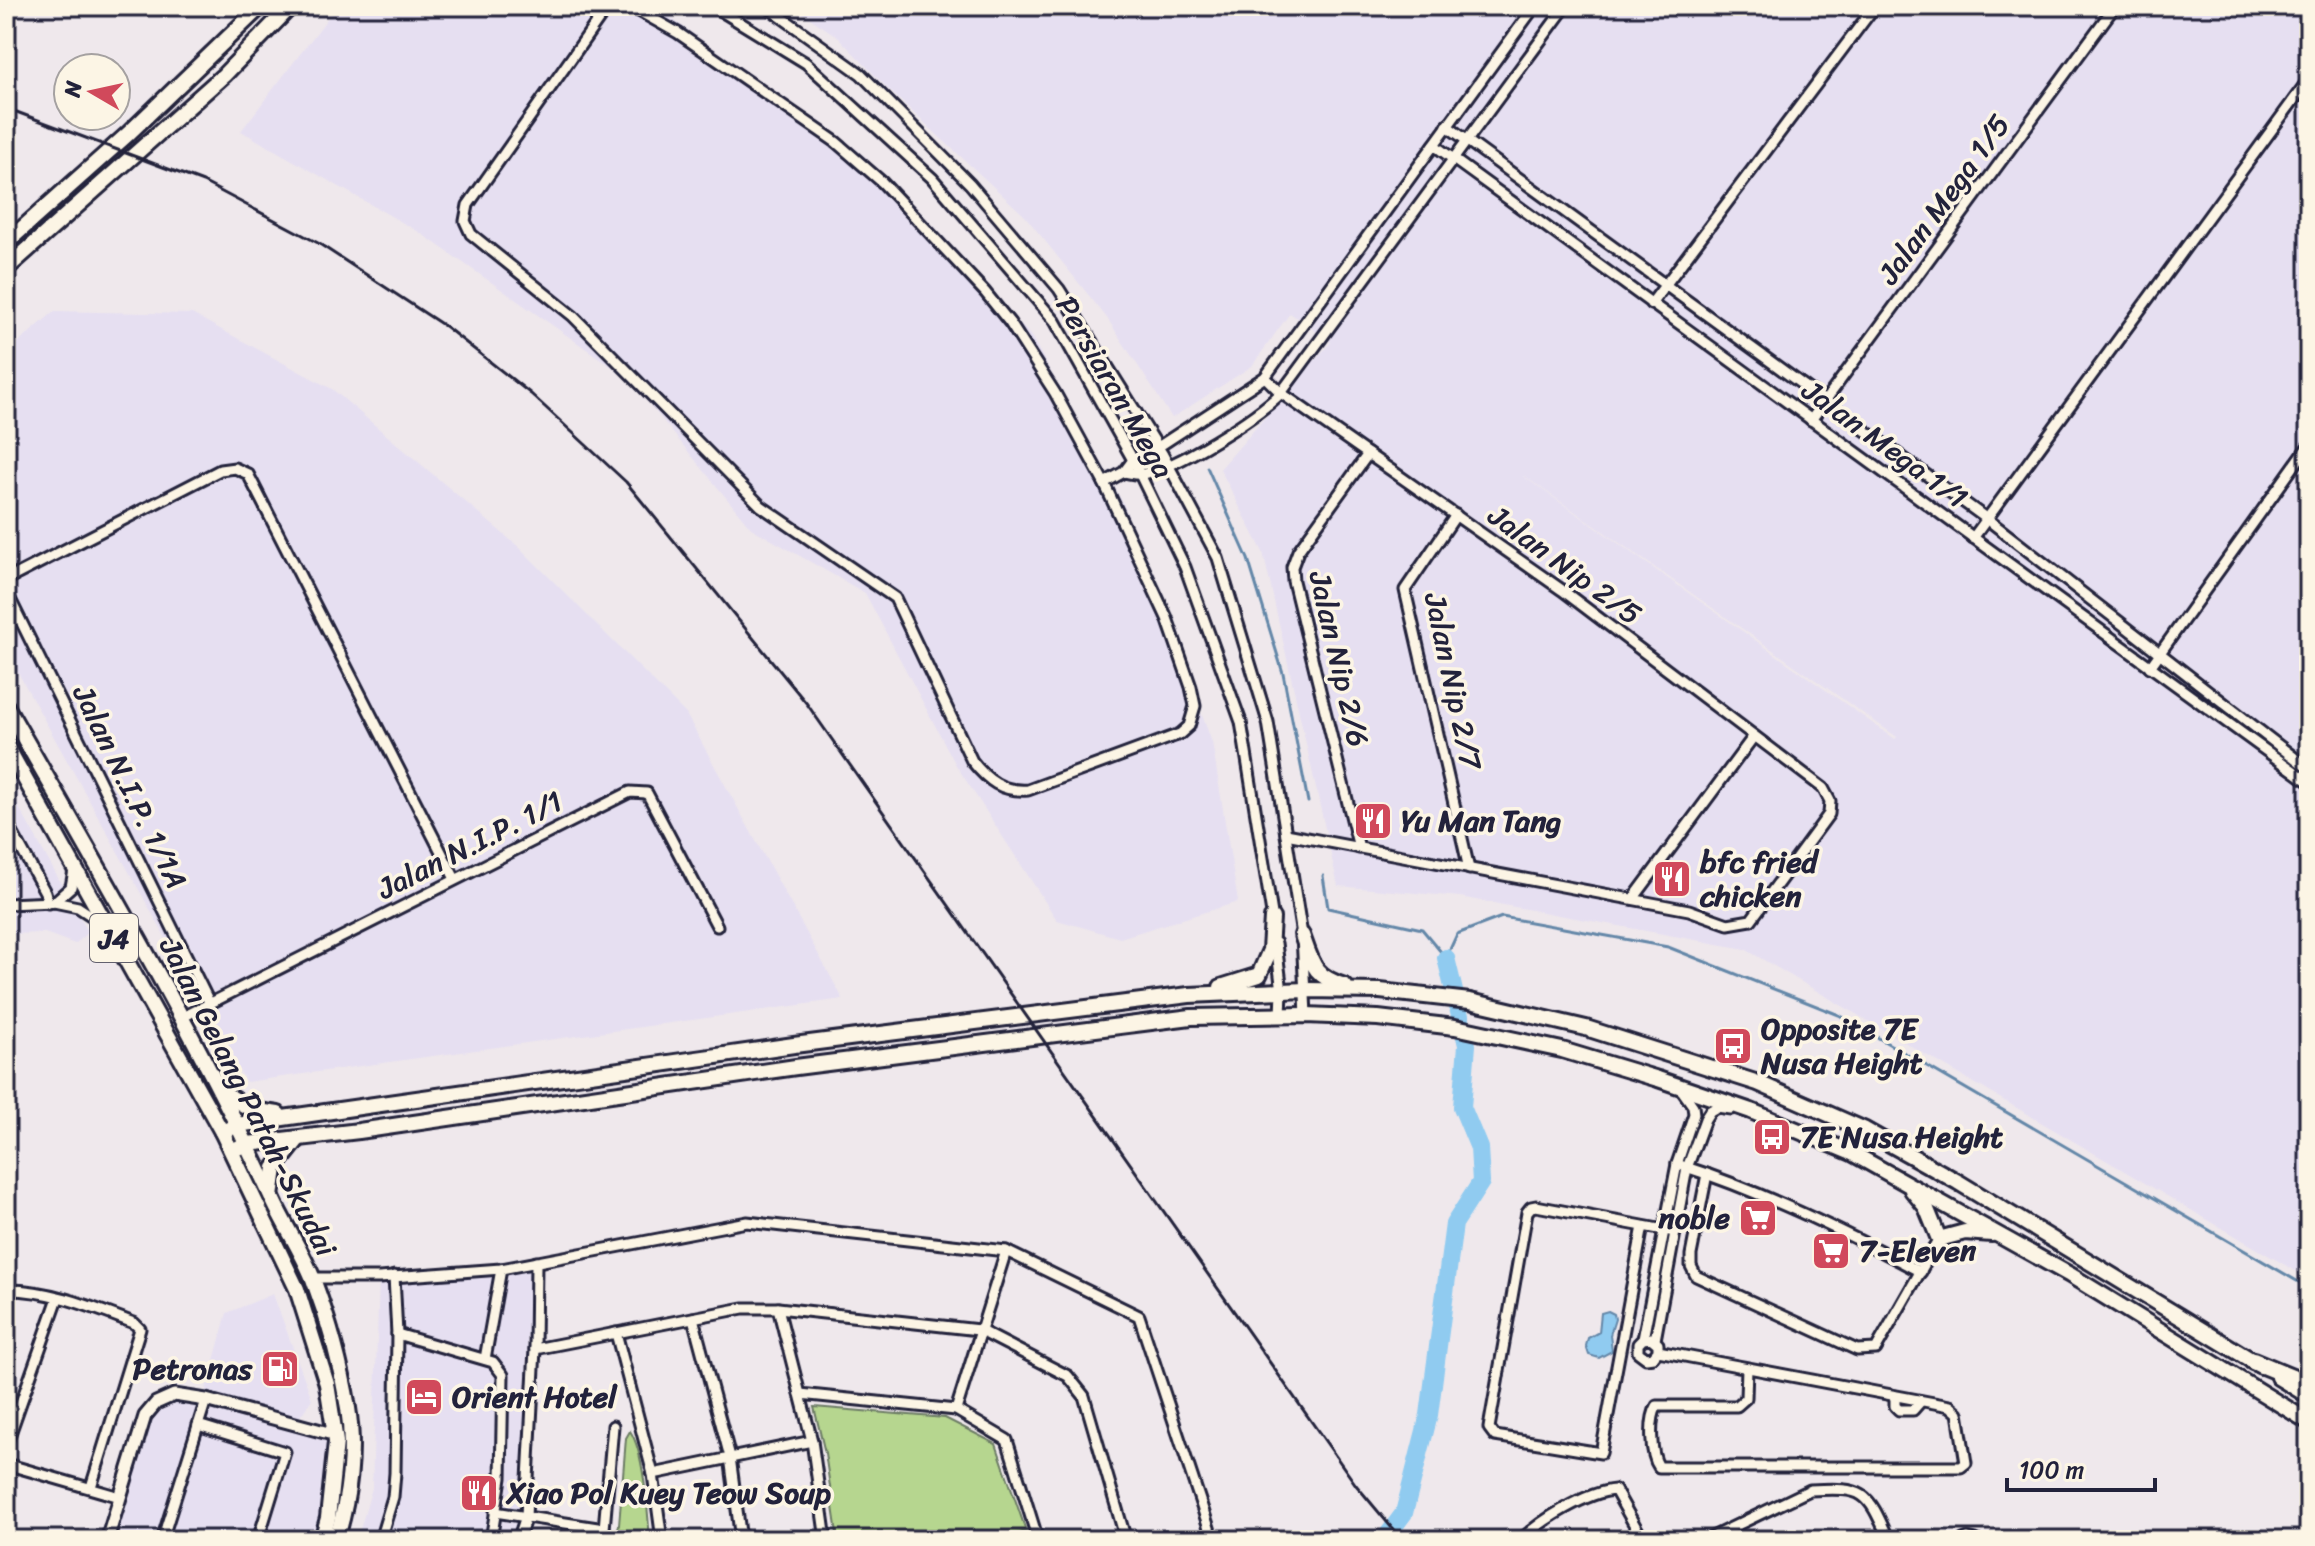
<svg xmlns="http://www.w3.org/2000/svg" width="2315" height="1546" font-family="Sriracha,sans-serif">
<rect width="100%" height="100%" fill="#efe8ec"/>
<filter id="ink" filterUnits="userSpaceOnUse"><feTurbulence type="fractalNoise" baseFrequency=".0125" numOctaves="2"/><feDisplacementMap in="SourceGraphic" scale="16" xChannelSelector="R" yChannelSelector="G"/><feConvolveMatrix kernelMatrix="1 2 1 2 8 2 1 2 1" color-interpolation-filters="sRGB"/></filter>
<g filter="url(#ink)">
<g fill="#e6dff1" fill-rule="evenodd">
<path d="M337 6H654L850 146 1031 336 1123 503 1212 742 1238 902 1120 938 1057 920 956 765 865 593 751 528 628 378 419 232 241 131Z"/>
<path d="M792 6H2309V1279L1745 949 1460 897 1338 886 1263 552 1220 469 1331 342 1290 313 1252 366 1172 418 1107 318 1025 216 890 91 838 37ZM1523 476H1524L1897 737 1895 739Z"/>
<path d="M55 311 192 314 332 389 520 548 686 714 843 999 246 1082 6 651V353Z"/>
<path d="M6 784 88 932 75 944 45 933 6 934Z"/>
<path d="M530 1263 521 1515 514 1540H357L372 1488 379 1278Z"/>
<path d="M273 1294 312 1399 299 1418 205 1393 227 1313Z"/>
<path d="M174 1395 327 1432 326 1496 312 1540H110L156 1403Z"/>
</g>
<g fill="#b6d68f" stroke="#6c7c65" stroke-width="2">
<path d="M814 1407 945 1418 996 1444 1026 1531 996 1540H838L825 1453Z"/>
<path d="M630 1431C644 1451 648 1514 650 1540H614L619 1525 626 1438Z"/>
</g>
<path fill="#90cbf0" stroke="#6487a8" stroke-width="2" d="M1608 1311 1614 1314 1615 1319 1610 1335 1612 1351 1599 1358 1589 1355 1586 1346 1588 1338 1599 1332 1601 1313Z"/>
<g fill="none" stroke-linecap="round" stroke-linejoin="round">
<g stroke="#6487a8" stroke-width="3">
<path d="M1207 467 1248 559 1283 673 1308 802"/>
<path d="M1323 876 1328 908 1422 929 1446 958 1457 934 1502 917 1668 947 1839 1015 2309 1288"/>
</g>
<path stroke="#90cbf0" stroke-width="18" d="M1384 1540 1404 1513 1429 1415 1454 1224 1481 1182 1479 1148 1462 1107 1467 1045 1446 958"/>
<g stroke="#22223b" stroke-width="15">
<g id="minor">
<path d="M608 6 468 205 465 221 471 234 573 316 761 506 895 598 972 761C988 781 1002 792 1028 790L1180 734 1189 726 1195 706 1191 687 1167 618 1104 483 1055 393 1010 323 985 292 882 182 836 142 678 33 630 6"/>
<path d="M713 6 806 63 932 178 1055 321 1133 460 1185 567 1241 722 1273 920"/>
<path d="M766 6 861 74 970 184 1059 289 1163 455 1218 558 1268 722 1302 935 1306 1015"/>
<path d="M1447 126 1987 519 2309 769"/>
<path d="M1434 145 2309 782"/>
<path d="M1651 304 1875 6"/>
<path d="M1265 377 1281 393 1562 590 1823 788 1830 801 1829 814 1751 920 1728 924 1689 910 1286 834"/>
<path d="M1811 420 2115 6"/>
<path d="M1124 472C1130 473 1137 475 1143 474 1177 468 1256 418 1281 393L1566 6"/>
<path d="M1104 483 1124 472 1133 460 1158 447 1265 377 1535 6"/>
<path d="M1456 515 1405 590 1469 869"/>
<path d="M1973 538 2309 79"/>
<path d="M6 580 220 470 235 468 248 474 455 879"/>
<path d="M6 591 210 1004"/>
<path d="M2150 667 2309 445"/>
<path d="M6 821 45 892 48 903"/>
<path d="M1359 848 1293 581 1292 567 1298 551 1368 454"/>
<path d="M1633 899 1754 736"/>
<path d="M54 902 71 887 74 870"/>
<path d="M6 904 54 902 78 907 104 924"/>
<path d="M1276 943 1282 992 1281 1015"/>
<path d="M181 1018 630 792 647 793 717 926"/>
<path d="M1677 1164C1761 1191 1843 1231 1921 1272"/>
<path d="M1707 1174 1691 1255V1266L1696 1276 1857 1350 1876 1349 1939 1239"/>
<path d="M1643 1226 1601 1453 1495 1436 1489 1428 1527 1212 1531 1207 1536 1206 1675 1232"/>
<path d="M312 1278H379L501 1269 747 1222 1006 1251 1139 1316 1213 1540"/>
<path d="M6 1290C49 1289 94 1308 134 1323L140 1329 91 1487"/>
<path d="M778 1308 812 1441 826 1540"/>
<path d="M693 1318 730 1457 741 1540"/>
<path d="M616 1333 653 1474 662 1540"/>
<path d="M397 1334 493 1362 503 1375 501 1478 491 1540"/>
<path d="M1643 1339 1677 1164 1694 1114 1693 1106 1681 1089"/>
<path d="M1655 1340 1687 1168 1705 1119 1710 1111 1717 1107 1731 1109"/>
<path d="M535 1349 743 1308H778L979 1330 1068 1376 1084 1396 1126 1540"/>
<path d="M1658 1351V1344L1651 1338 1643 1339 1638 1344V1352L1646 1358 1653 1357 1658 1351 1950 1406 1958 1413 1966 1463 1961 1467H1659C1650 1454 1649 1419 1657 1406H1737L1746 1398 1747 1368"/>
<path d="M485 1359 501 1269"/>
<path d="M800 1394 956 1410 1007 1440 1038 1540"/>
<path d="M1895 1396V1406L1899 1410H1913L1921 1401"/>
<path d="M956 1410 1006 1251"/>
<path d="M198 1425 285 1452 258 1540"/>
<path d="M6 1445 58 1298"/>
<path d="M6 1464 120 1497"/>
<path d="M653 1474 812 1441"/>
<path d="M495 1512 604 1529"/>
<path d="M162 1540 206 1400"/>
<path d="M380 1540 393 1497 395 1473 397 1334 394 1276"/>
<path d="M518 1540 526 1516 535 1349 536 1262"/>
<path d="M600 1540 604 1529 613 1426"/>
<path d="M1198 1540 1212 1536"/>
<path d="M1521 1540C1541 1520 1587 1492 1615 1490L1643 1540"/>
<path d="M1706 1540 1810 1490C1866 1487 1867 1491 1889 1540"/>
<path d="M1963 1540 1968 1538 1976 1540"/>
</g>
</g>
<g stroke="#22223b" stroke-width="17">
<path id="tertiary" d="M107 1540 145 1416 156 1403 174 1395 206 1400 336 1435"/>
</g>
<g stroke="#22223b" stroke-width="20">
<g id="primary">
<path d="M6 243 128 134 261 6"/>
<path d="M6 269 224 75 291 6"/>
<path d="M6 706C98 868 194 1029 272 1198 284 1225 302 1251 313 1279 328 1319 341 1365 348 1408 355 1451 349 1499 336 1540"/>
<path d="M6 745 222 1132 297 1289 327 1384 336 1442 328 1518 322 1540"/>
<path d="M1302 935C1312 964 1314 977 1345 986"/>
<path d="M1221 987 1259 975 1270 950 1272 918"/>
<path d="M224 1093 252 1110 278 1114"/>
<path d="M222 1132 238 1125 262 1121 794 1045 1189 995 1305 990 1380 991 1470 1001 1586 1028 1758 1083 1865 1130 1958 1182 2261 1366"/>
<path d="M232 1150 248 1144 359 1131 796 1067 1191 1017 1306 1015 1378 1018 1455 1027 1562 1050 1658 1079 1751 1111 1852 1153 2070 1275 2309 1422"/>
<path d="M1912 1190 1926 1207 1939 1239 1965 1232 1992 1234"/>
<path d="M271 1197 275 1168 298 1139"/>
<path d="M2278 1377 2309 1396"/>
</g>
</g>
<g stroke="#22223b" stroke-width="22">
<path id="trunk" d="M2253 1361 2309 1384"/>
</g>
<use href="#minor" stroke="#fcf5e5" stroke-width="9"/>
<use href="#tertiary" stroke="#fcf5e5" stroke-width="11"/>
<use href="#primary" stroke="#fcf5e5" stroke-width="14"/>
<use href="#trunk" stroke="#fcf5e5" stroke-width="16"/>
<path stroke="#22223b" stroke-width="3" d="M6 108 203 182 318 243 446 327 531 394 626 482 807 704 1356 1485 1402 1540"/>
</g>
</g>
<defs>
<g id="restaurant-square" transform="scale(2)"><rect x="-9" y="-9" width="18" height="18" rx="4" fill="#d1495b" stroke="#fcf5e5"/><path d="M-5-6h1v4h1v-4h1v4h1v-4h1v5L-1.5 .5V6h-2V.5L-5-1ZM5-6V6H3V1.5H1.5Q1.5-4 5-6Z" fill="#fff"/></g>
<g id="bus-square" transform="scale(2)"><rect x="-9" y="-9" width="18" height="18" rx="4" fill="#d1495b" stroke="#fcf5e5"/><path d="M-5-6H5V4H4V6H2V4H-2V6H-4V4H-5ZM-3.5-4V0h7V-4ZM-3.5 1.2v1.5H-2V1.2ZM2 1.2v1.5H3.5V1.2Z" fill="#fff"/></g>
<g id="supermarket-square" transform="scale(2)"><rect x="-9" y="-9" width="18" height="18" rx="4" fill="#d1495b" stroke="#fcf5e5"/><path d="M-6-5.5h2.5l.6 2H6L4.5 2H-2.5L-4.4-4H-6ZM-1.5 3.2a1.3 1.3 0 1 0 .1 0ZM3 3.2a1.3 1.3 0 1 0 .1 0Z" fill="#fff"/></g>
<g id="fuel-square" transform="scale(2)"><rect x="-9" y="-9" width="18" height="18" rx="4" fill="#d1495b" stroke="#fcf5e5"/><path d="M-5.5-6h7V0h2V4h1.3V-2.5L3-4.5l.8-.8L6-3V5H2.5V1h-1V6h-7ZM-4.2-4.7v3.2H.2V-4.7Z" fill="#fff"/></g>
<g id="hotel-square" transform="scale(2)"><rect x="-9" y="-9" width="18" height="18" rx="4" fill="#d1495b" stroke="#fcf5e5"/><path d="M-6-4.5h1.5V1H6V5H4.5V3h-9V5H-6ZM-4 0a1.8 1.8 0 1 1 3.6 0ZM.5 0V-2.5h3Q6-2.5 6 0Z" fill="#fff"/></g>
</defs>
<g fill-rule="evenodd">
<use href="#restaurant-square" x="1373" y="821"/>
<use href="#restaurant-square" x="1672" y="879"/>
<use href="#bus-square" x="1733" y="1046"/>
<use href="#bus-square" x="1772" y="1137"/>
<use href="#supermarket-square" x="1758" y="1218"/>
<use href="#supermarket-square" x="1831" y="1251"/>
<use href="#fuel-square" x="280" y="1369"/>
<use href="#hotel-square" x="424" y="1397"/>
<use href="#restaurant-square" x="479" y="1493"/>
</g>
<g text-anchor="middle" stroke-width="7" stroke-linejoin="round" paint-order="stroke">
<rect fill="#fcf5e5" stroke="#63616e" stroke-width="2" x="90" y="914" width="48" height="48" rx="6"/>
<g font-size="28" font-weight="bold" fill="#22223b">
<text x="114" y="948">J4</text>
</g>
<g font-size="30" fill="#22223b" stroke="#fcf5e5">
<text transform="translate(1944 199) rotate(-54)" y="10">Jalan Mega 1/5</text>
<text transform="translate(1115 387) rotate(60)" y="10">Persiaran Mega</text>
<text transform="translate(1885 444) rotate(36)" y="10">Jalan Mega 1/1</text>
<text transform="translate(1565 565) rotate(36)" y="10">Jalan Nip 2/5</text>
<text transform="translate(1339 659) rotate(77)" y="10">Jalan Nip 2/6</text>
<text transform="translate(1453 681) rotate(78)" y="10">Jalan Nip 2/7</text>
<text transform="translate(130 787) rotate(64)" y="10">Jalan N.I.P. 1/1A</text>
<text transform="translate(470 845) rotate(-27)" y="10">Jalan N.I.P. 1/1</text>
<text transform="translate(248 1097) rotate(63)" y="10">Jalan Gelang Patah-Skudai</text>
</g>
<g font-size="30" font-weight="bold" fill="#22223b" stroke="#fcf5e5" text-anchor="start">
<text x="1401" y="831">Yu Man Tang</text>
<text x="1700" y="872">bfc fried<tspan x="1700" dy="34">chicken</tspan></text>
<text x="1761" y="1039">Opposite 7E<tspan x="1761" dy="34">Nusa Height</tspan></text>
<text x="1800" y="1147">7E Nusa Height</text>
<text x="1730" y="1228" text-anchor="end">noble</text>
<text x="1859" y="1261">7-Eleven</text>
<text x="252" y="1379" text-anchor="end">Petronas</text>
<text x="452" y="1407">Orient Hotel</text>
<text x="507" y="1503">Xiao Pol Kuey Teow Soup</text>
</g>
</g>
<rect width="2315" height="1546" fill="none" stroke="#fcf5e5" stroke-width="32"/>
<rect x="16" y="16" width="2283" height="1514" fill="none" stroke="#22223b" stroke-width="3" filter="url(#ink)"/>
<g transform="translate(92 92) rotate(279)"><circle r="38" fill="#fcf5e5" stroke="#a5a1a1" stroke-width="2"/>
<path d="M0-6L14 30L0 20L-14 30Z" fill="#d1495b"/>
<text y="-12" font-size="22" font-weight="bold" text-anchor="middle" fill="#22223b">N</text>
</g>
<path d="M2007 1478v12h148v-12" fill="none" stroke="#22223b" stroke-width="4"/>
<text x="2019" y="1478" font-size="24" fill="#22223b" stroke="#fcf5e5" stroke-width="6" paint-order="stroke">100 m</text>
</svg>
